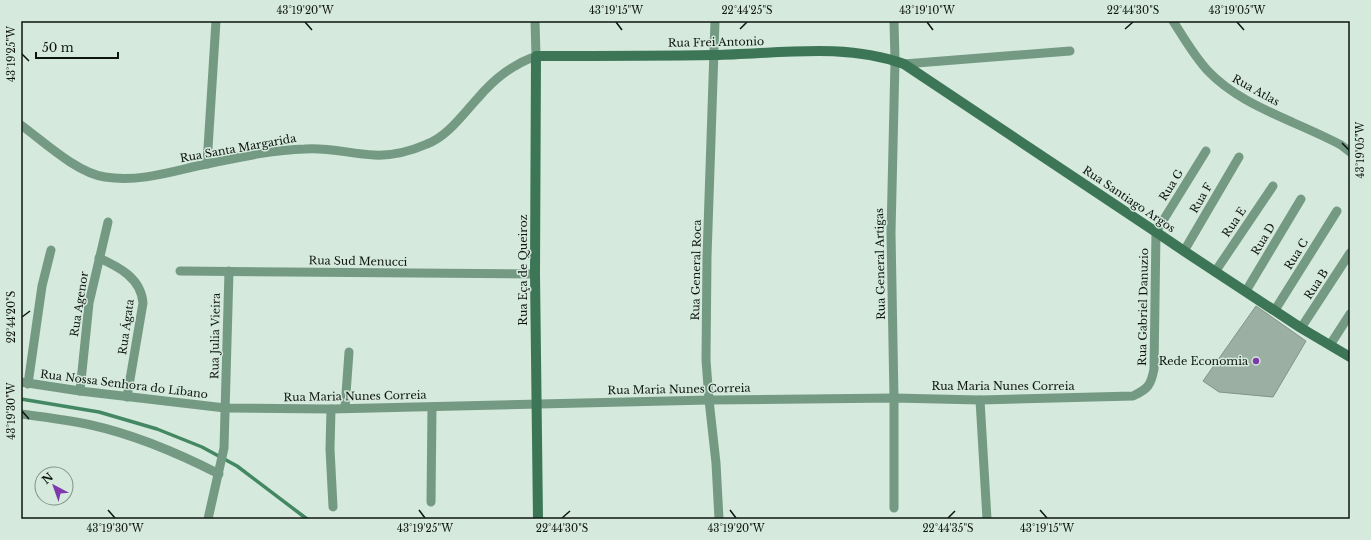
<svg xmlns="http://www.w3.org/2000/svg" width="1371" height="540" font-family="'Libre Baskerville',serif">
<rect width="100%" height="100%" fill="#d5e9dc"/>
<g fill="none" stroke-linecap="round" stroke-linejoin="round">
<path stroke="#438763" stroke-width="3.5" d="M21 399 99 412 157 429 202 447 237 466 307 519"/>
</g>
<path fill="#9cafa3" stroke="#829489" d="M1256 306 1306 341 1273 397 1219 392 1203 381Z"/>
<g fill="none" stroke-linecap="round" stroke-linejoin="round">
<g stroke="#759a84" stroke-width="9">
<path d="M715 21 707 257 706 360 709 400 716 463 719 519"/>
<path d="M1173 21C1184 38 1194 56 1208 71 1232 96 1263 109 1294 123 1310 130 1326 137 1341 145L1350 152"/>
<path d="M904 64 1070 51"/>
<path d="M21 125C44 142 77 173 105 177 137 182 167 173 197 166 232 159 269 150 305 149 328 147 351 154 374 155 392 156 411 151 427 144 448 136 463 114 478 98 495 78 512 65 536 56L535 21"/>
<path d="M207 164 216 21"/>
<path d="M1184 251 1239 157"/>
<path d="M99 258C119 267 141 278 143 303L127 397"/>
<path d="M180 271 535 274"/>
<path d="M1215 272 1273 186"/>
<path d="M1246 291 1301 199"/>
<path d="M1275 310 1337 211"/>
<path d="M1301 328 1350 253"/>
<path d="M1330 345 1350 314"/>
<path d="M21 382 80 391 225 408 331 409 709 400 894 398 980 400 1133 396C1148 389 1151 385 1154 369L1156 232 1206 151"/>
<path d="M28 384 42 286 51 250"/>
<path d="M80 391 89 303 108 222"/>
<path d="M980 400 987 519"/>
<path d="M345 408 349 352"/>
<path d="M331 409 330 449 333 507"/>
<path d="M21 414C44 417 68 420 91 425 136 435 178 453 219 474"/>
<path d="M431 502 432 407"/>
<path d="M894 508V398L891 233 895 61 894 21"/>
<path d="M208 519 224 448 229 271"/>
</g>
<path stroke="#3c7657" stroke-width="10" d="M538 519 535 274 536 56C595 56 655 56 715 55 776 54 845 42 904 64L1156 232 1184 251 1301 328 1350 357"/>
</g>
<path fill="none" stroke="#0e1511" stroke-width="1.5" d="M305 22 312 30M616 22 622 30M927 22 933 30M1237 22 1244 30M740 29 747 22M1125 29 1133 22M22 54 29 61M1342 143 1349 150M22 317 30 311M22 411 29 419M108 510 115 518M419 510 425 518M730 510 736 518M1040 510 1047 518M562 518 570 511M948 518 955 511"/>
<circle fill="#7e3aad" stroke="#d5e9dc" stroke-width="1.5" cx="1256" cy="361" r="4"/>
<g text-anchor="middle" stroke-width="3" stroke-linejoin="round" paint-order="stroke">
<g font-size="11" fill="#0e1511" stroke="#d5e9dc">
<text transform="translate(716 42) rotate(-1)" y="4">Rua Frei Antonio</text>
<text transform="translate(1256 90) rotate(29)" y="4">Rua Atlas</text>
<text transform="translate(238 148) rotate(-10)" y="4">Rua Santa Margarida</text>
<text transform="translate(1171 185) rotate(-58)" y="4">Rua G</text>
<text transform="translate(1201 198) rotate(-60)" y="4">Rua F</text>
<text transform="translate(1129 199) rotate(34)" y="4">Rua Santiago Argos</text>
<text transform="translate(1234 222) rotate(-56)" y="4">Rua E</text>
<text transform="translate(1263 239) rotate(-59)" y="4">Rua D</text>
<text transform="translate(1296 254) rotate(-58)" y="4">Rua C</text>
<text transform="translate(358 261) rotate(1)" y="4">Rua Sud Menucci</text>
<text transform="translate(880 264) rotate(-91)" y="4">Rua General Artigas</text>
<text transform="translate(523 270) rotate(-90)" y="4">Rua Eça de Queiroz</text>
<text transform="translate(696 270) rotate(-89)" y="4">Rua General Roca</text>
<text transform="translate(1316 284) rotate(-57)" y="4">Rua B</text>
<text transform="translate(79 304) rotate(-81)" y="4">Rua Agenor</text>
<text transform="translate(1143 307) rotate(-89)" y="4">Rua Gabriel Danuzio</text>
<text transform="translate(126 327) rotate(-82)" y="4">Rua Ágata</text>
<text transform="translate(215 336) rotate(-89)" y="4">Rua Julia Vieira</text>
<text transform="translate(124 384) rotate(7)" y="4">Rua Nossa Senhora do Líbano</text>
<text x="1003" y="390">Rua Maria Nunes Correia</text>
<text transform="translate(679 389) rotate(-1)" y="4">Rua Maria Nunes Correia</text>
<text transform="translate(355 396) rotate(-1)" y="4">Rua Maria Nunes Correia</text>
</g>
<g font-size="11" fill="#0e1511" stroke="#d5e9dc" text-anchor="end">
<text x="1248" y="365">Rede Economia</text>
</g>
</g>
<rect width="1371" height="540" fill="none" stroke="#d5e9dc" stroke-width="44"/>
<g transform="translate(54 486) rotate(319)"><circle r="19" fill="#d5e9dc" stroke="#85948b"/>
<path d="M0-3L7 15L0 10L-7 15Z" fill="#7e3aad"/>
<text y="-6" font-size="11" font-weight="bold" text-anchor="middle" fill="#0e1511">N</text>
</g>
<path d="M36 52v6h82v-6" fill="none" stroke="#0e1511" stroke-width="2"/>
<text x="42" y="52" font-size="12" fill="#0e1511" stroke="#d5e9dc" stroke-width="3" paint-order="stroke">50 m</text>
<rect x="22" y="22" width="1327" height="496" fill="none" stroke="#0e1511" stroke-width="1.5"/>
<g font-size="10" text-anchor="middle" fill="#0e1511">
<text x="305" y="14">43°19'20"W</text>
<text x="616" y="14">43°19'15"W</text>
<text x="747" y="14">22°44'25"S</text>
<text x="927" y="14">43°19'10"W</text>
<text x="1133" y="14">22°44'30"S</text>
<text x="1237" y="14">43°19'05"W</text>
<text transform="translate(11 54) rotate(-90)" y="4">43°19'25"W</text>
<text transform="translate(1360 150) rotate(-90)" y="4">43°19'05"W</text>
<text transform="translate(11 317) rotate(-90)" y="4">22°44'20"S</text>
<text transform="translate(11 411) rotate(-90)" y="4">43°19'30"W</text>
<text x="115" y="532">43°19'30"W</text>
<text x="425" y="532">43°19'25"W</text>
<text x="562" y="532">22°44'30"S</text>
<text x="736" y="532">43°19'20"W</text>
<text x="948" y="532">22°44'35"S</text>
<text x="1047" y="532">43°19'15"W</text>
</g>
</svg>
